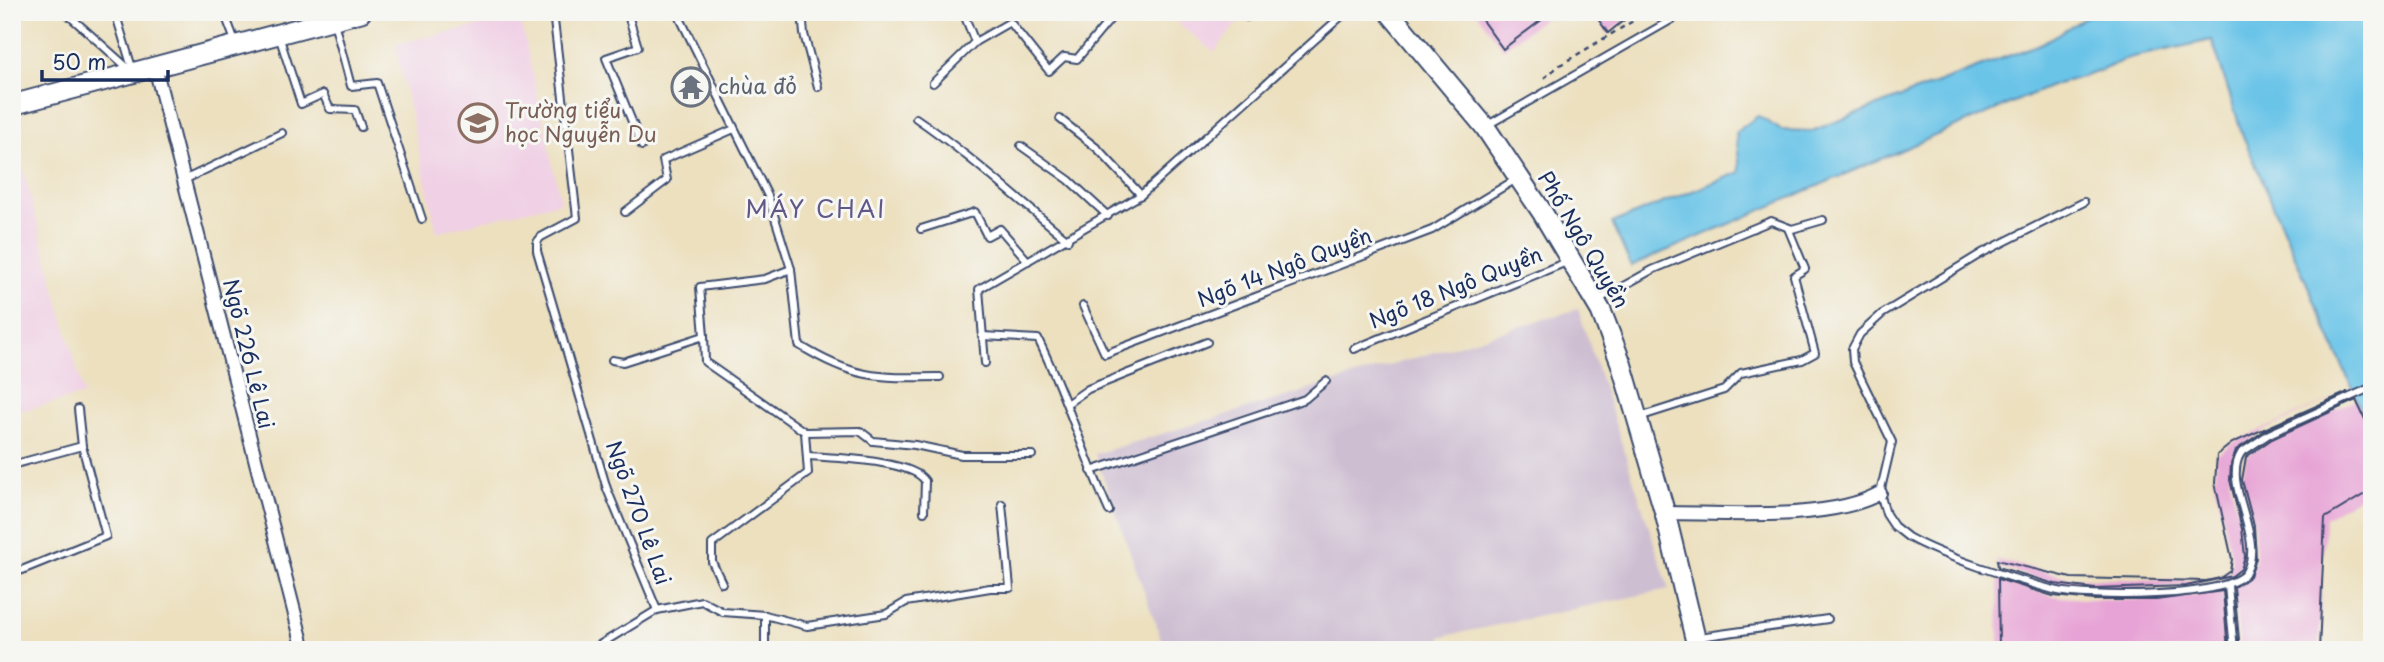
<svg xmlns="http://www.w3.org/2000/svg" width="2384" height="662" font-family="'Playpen Sans',sans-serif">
<rect width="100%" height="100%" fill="#f6f6f2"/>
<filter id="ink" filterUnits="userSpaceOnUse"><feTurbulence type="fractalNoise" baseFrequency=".0143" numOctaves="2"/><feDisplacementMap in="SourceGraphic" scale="14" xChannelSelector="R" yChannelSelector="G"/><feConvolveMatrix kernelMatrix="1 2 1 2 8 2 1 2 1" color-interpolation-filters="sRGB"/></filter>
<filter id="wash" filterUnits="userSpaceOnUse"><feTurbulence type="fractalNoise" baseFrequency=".00686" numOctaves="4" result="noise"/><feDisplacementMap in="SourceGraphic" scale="28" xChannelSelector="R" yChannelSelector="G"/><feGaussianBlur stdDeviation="1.57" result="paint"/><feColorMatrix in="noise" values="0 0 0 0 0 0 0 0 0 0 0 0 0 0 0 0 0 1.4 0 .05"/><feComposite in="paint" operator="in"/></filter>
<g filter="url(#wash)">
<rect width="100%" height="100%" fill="#ece0bf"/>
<g fill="#f0d0e5">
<path d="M1164 12H1246L1214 52Z"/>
<path d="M520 17 561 202 437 232 395 44Z"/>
<path d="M12 129 84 395 12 413Z"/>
</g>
<path fill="#cebed2" d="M1578 309 1669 589 1440 637 1444 650H1165L1095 454Z"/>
<path fill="#6ac4e8" stroke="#427aa3" stroke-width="2" d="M2095 12H2372V434L2243 136 2212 40 2129 58 2097 72 2051 86 1631 266 1612 223 1740 172 1736 132 1758 116 1781 130 1812 131 2042 43Z"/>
<g id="blocks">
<g fill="#e7a3d5">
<path d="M1476 12H1552L1503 49Z"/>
<path d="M1593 12H1634L1608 33Z"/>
<path d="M2348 392 2267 429 2236 450 2231 464 2230 480 2242 529 2245 557 2241 569 2232 576 2186 586 2095 589 2055 584 1998 567 1997 560 2071 578 2206 581 2220 578 2230 571 2232 559 2215 483 2217 455 2232 443Z"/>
<path d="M2356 400 2372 434V446L2368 447V492L2325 518 2319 650H2240L2234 587 2250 576 2256 558 2254 526 2242 480 2246 457 2272 439Z"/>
<path d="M1998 579 2053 596 2094 600H2156L2223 591 2228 650H1999Z"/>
</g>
</g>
</g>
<g filter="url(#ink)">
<use href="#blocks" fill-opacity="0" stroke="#3a4a6d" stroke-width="2"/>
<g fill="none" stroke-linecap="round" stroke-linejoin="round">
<g stroke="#3a4a6d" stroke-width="10">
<g id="lane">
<path d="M65 12 129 69"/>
<path d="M115 12 133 71"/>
<path d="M224 12 235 41"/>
<path d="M553 12 577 218 541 237 537 242V251L607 489 657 610 702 601 723 612 765 615 807 626 886 614 906 602 990 588H1010L1002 504"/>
<path d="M627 12 638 47 606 58 642 146"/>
<path d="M677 12 768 196 791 269 799 345C854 379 877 378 940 377"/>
<path d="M802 12 804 34 818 87"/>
<path d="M963 12 975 42 1010 22 1049 71 1064 57 1077 59 1112 17"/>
<path d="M1247 17 1254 12"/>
<path d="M334 22 351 86 377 83 422 219"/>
<path d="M279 36 301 104 323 94 330 109 355 110 361 127"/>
<path d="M933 83 975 42"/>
<path d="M916 118C970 155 1017 199 1068 240"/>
<path d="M1060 119 1098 149 1141 195"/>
<path d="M1486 126 1685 12"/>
<path d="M1021 146 1069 180 1108 216"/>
<path d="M184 180 282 133"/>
<path d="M2084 202 1982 253 1882 314 1860 334 1852 349 1853 362 1892 442 1880 493 1886 514 1894 526 1908 537C1943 557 2014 579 2054 590 2084 598 2231 599 2246 572 2266 537 2221 485 2241 453L2269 434 2372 387"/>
<path d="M625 212 667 180 663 160 734 129"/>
<path d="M921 229 975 212 987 236 1000 229 1028 261"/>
<path d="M1598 300 1652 270 1771 221 1792 229 1823 220"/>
<path d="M1083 306 1105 354 1432 230 1518 178"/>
<path d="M704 336 705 362 805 432 860 431 873 441 915 445 962 455H1032"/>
<path d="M982 336 1038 339C1066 395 1083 454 1109 511"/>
<path d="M1354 349 1569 261"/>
<path d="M612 360 623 362 704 336 700 287 765 279 791 269"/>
<path d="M985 363 979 289 1141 195 1346 12"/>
<path d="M1068 403 1088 389 1207 342"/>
<path d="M78 409 82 446"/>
<path d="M1639 417 1724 390 1741 373 1802 360 1815 353 1794 276 1805 269 1788 228"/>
<path d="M809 456C833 458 913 460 925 481L924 512"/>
<path d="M12 465 82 446 106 536 12 574"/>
<path d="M1091 471 1305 399 1326 381"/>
<path d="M722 583 712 562V544L808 473 805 432"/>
<path d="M2228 586 2234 650"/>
<path d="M765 615V650"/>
<path d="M1699 637 1828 619"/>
<path d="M591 650 657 610"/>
</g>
</g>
<g stroke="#3a4a6d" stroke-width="16">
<g id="street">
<path d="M155 67 304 650"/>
<path d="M1665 513C1724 513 1830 522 1880 493"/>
</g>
</g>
<g stroke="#3a4a6d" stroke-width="23">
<g id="secondary">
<path d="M1389 12 1485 127 1542 212 1601 311 1621 363 1665 513 1698 650"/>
<path d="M12 105 361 12"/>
</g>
</g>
<path stroke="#3a4a6d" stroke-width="2.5" stroke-dasharray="5 5" stroke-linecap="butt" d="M1544 78 1560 65 1648 12"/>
<use href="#lane" stroke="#fff" stroke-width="6"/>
<use href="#street" stroke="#fff" stroke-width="12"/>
<use href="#secondary" stroke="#fff" stroke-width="19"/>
</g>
</g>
<defs>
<g id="temple-ring" transform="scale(2.0125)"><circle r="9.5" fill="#f6f6f2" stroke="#6b7280" stroke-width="1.5"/><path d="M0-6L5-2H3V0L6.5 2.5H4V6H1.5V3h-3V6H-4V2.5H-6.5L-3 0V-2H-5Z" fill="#6b7280"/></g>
<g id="school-ring" transform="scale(2.0125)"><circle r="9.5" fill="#f6f6f2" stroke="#8d6e63" stroke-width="1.5"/><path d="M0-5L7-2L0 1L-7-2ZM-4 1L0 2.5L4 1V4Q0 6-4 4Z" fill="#8d6e63"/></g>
</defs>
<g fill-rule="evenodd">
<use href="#temple-ring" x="691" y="87"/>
<use href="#school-ring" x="478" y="123"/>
</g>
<g text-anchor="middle" stroke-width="6" stroke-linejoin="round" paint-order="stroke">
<g font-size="21" fill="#5b616d" stroke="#f6f6f2" text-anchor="start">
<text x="718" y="94">chùa đỏ</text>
</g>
<g font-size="21" fill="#785e54" stroke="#f6f6f2" text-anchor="start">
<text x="505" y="118">Trường tiểu<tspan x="505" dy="24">học Nguyễn Du</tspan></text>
</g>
<g font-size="21" fill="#1b2f5e" stroke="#f6f6f2">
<text transform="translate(1583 240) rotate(59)" y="7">Phố Ngô Quyền</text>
<text transform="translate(1285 268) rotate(-21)" y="7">Ngõ 14 Ngô Quyền</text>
<text transform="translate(1456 288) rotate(-22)" y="7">Ngõ 18 Ngô Quyền</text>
<text transform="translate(248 354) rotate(76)" y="7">Ngõ 226 Lê Lai</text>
<text transform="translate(638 513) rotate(70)" y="7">Ngõ 270 Lê Lai</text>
</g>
<g font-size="24" letter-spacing="2" fill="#625888" stroke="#f6f6f2">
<text x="816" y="218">MÁY CHAI</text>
</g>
</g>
<rect width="2384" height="662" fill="none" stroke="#f6f6f2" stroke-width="42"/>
<path d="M42 70v10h126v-10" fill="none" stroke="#1b2f5e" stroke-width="3.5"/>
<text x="52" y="70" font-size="21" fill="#1b2f5e" stroke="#f6f6f2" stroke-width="5" paint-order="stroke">50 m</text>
</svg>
